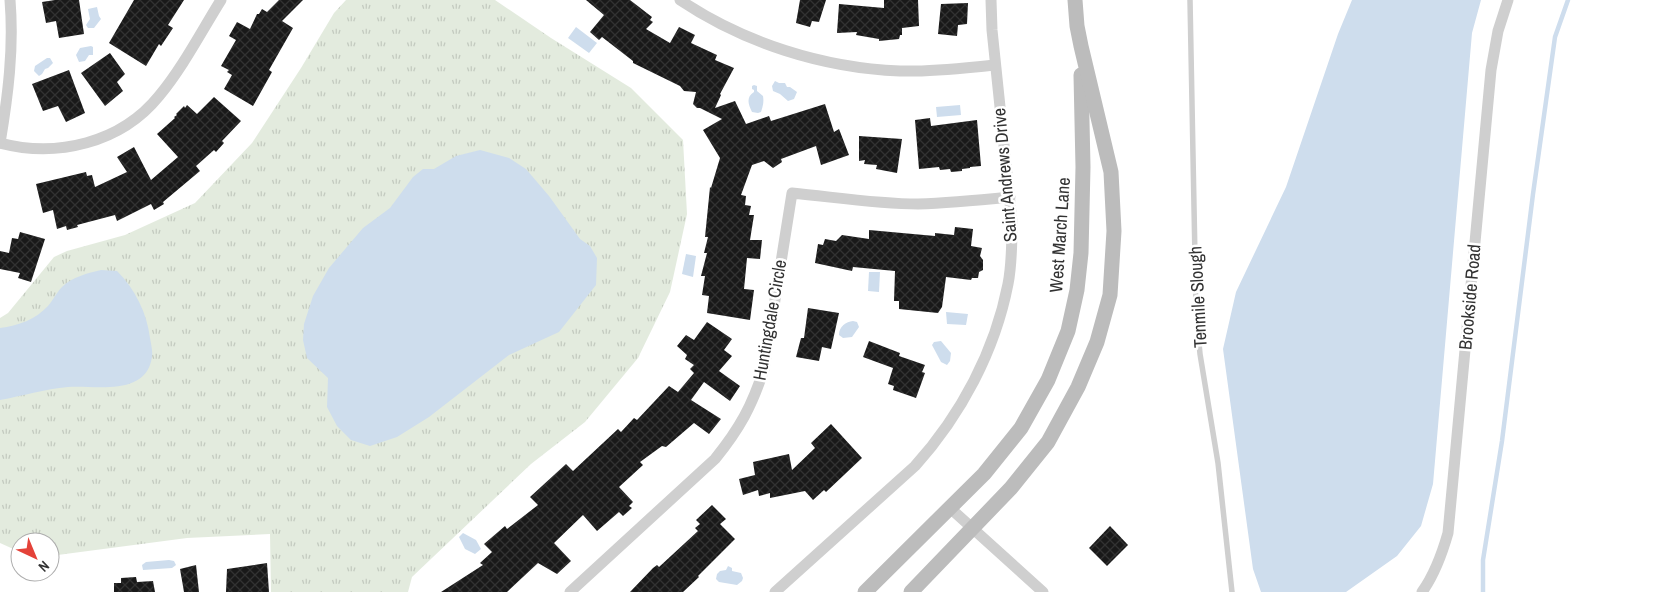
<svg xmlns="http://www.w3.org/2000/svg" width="1656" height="592" font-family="'Archivo Narrow',sans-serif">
<defs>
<pattern id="grass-tufts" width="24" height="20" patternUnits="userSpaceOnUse" patternTransform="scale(1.25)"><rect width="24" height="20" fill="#e3ebde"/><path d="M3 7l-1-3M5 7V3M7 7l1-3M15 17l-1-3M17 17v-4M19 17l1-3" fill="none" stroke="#c3cabf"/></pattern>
<pattern id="building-cross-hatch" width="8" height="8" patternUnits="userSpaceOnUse" patternTransform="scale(1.25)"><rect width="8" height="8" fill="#191919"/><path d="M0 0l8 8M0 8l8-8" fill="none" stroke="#323232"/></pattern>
</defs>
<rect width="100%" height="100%" fill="#fff"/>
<path fill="url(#grass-tufts)" d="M346 0H495L551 38 631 88 683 140 687 214 670 292 638 358 585 422 531 464 412 577 408 592H271L270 534 187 538 50 556V542H20V552L0 543V318L8 313 54 257 67 251 125 235 195 203 252 143 301 68 334 13Z"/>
<g fill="#cedded">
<path d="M1352 0H1481L1472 33 1433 484 1421 526 1397 556 1346 592H1261L1253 569 1223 349 1236 292 1286 187 1338 34Z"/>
<path d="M97 7 99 16 101 19 94 28H88L86 25 90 19 88 9Z"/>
<path d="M576 27 597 43 589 53 568 38Z"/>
<path d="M91 46 93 47V55H89L85 61 79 62 76 55 80 48Z"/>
<path d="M47 58H50L53 63 48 68 45 69 42 74 39 76 34 71 35 66Z"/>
<path d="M775 81 779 83H785L787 87H790L797 92 794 99 788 101 780 94 773 91 772 86Z"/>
<path d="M754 85 757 86V91L763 96C764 102 763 106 761 112L758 113 752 112C748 104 746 97 754 92V90L752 89V86Z"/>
<path d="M960 105 961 115 937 117 936 107Z"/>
<path d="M480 150 509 158 526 169 549 196 580 239 590 246 597 258 596 285 559 332 509 355 429 417 397 437 370 446 351 440 337 426 327 407 328 378 307 358 303 340 304 324 313 296 329 268 363 228 390 208 413 177 423 169H434L456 156Z"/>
<path d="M686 254 696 256 693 277 682 274Z"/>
<path d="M101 270 117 271C135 289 147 313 150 338 151 344 153 352 152 357 146 397 96 385 68 387 45 389 22 396 0 400V328C18 326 36 319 48 306 53 300 57 292 62 287 72 277 88 273 101 270Z"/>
<path d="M869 272H880L879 292 868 291Z"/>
<path d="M946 312 968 314 966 325 947 324Z"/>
<path d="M853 321 857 322 859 327 852 337 843 338 839 335C839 326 846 322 853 321Z"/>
<path d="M941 341 951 353 950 361 947 365 941 362 932 345 934 342Z"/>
<path d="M463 533 476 540 481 549 475 554 465 549 459 537Z"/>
<path d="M169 560 174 561 176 565 172 568 143 570 142 565 146 562Z"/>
<path d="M728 566 732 568V571L741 573 743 578 742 581 737 585 719 582 716 579 717 574 720 571 726 570Z"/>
</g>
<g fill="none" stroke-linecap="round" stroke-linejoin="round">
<path stroke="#cedded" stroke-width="4.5" d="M1483 592V560L1502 441 1533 194 1555 37 1568 0"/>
</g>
<g fill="url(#building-cross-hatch)">
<path d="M55 0H79L84 34 59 38 56 21 46 23 42 2Z"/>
<path d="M134 0H184L168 25 173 28 161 46 159 44 146 66 109 43Z"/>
<path d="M279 0H303L282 21 293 28 269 70 272 72 253 106 224 89 232 75 227 72 229 70 221 66 236 40 229 36 237 22 250 29 257 14H259L262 9 267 12Z"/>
<path d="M586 0H630L652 17 650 20 653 22 646 29 670 43 679 27 695 35 691 43 717 55 715 60 734 68 720 94 721 95 715 108 735 101 746 124 769 116 771 121 825 104 834 132 839 129 849 155 821 165 816 146 781 159 782 162 773 168 764 161 752 165 741 195 746 196 745 205 751 206 749 215H754L750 240H762L760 259 747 258 744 289 754 290 750 320 707 313 709 296 702 295 705 276H701L707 253H704L708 237H705L710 187 711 188 720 158 703 130 722 119 700 108H697L693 104 696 92 684 91 680 86 633 63V61L602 37 599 40 590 32 604 15Z"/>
<path d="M800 0H826L819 22 812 21 810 27 796 23Z"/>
<path d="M884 0H918L919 26 902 28V35H900L899 39 879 41V39L856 35 857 32 837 33 839 4 884 8Z"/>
<path d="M968 3 967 24 958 25 957 36 938 34 941 4Z"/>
<path d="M110 53 125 74 117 82 123 91 105 106 81 73Z"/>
<path d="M69 70 85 113 66 122 58 106 43 111 32 84Z"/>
<path d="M214 97 241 121 222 141 224 143 216 152 214 150 196 166 200 171 163 202 164 204 154 210 151 204 117 221 115 215 77 225 78 227 67 230 66 226 57 229 53 210 43 213 36 184 86 172 87 176 92 175 95 187 127 172 117 157 134 147 151 180 178 157 157 134 175 118 174 117 177 115 176 114 184 106 185 108 187 105 197 114Z"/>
<path d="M930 118 931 126 977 120 981 166 970 167V168L962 169V171L951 172 950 169 940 170 939 167 919 169 915 120Z"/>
<path d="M859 136 902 139 897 173 876 169 877 165 864 164 865 160 859 161Z"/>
<path d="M955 227 973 229 971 246 982 248 980 256 983 260V270L979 272 978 278H972L971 280 946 277 942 307 938 313 899 309V301H894L895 271 853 267 852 271 815 263 818 244 823 245 825 239 836 241 842 235 869 239V230L935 236V233L954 235Z"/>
<path d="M20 232 45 239 31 282 18 278 20 273 0 269V251L9 253 12 238 18 239Z"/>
<path d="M808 308 839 313 831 349 822 347 819 361 796 357 801 338H804Z"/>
<path d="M707 322 732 339 724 350 732 356 719 371 740 386 730 401 704 382 691 400 721 419 709 434 694 423 666 447 662 446 640 462 643 465 619 487 633 502 629 506 632 508 623 516 619 512 597 531 583 515 554 543 571 561 557 574 538 563 507 592H441L483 565 480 563 492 552 484 544 505 526 507 529 538 505 530 497 566 464 573 471 618 429 621 432 634 418 637 420 669 386 678 392 694 373 690 369 694 365 685 359 687 355 677 346 686 335 694 340Z"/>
<path d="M869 341 900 353 899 356 925 365 922 372 925 373 916 398 893 390 894 386 888 384 893 368 863 357Z"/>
<path d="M831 424 862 458 826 492 824 490 813 500 805 491 770 498V493L759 496 758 490 743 495 739 479 755 475 753 462 789 454 792 470 815 448 811 443Z"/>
<path d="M712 505 726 519 720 524 735 539 698 576 699 577 683 592H630L653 568 657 565 659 567 698 531 695 528 700 524 696 520Z"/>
<path d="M1110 526 1128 545 1107 566 1089 548Z"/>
<path d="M267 563 269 592H226L227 569Z"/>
<path d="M196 565 199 592H184L180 569Z"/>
<path d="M136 577 137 582 153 581 155 592H114V583H121V578Z"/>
</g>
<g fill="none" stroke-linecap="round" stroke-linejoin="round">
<path stroke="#cfcfcf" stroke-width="5.5" d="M1190 0 1196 310 1200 354 1218 463 1232 592"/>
<g stroke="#cfcfcf" stroke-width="11">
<path d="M680 0C744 43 823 68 900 71 932 72 963 68 995 65"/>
<path d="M0 143C57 158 121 143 159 96 183 67 201 32 221 0"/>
<path d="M0 143C8 96 14 48 10 0"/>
<path d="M950 508 1043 592"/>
<path d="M570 592 715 459C740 428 752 406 764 369L792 193C834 197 876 204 918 204 949 203 980 200 1010 197"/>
<path d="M775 592 915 466C961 415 995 351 1008 284 1012 264 1012 243 1012 222L992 30 991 0"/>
<path d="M1422 592C1435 574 1442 554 1448 533L1491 70 1498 31 1508 0"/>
</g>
<g stroke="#bcbcbc" stroke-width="15">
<path d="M865 592 984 474 1021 428 1048 380 1068 331 1077 290 1081 253 1083 167 1081 75"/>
<path d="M911 592 1011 488 1048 442 1078 387 1097 342 1110 295 1114 231 1111 172 1081 46 1077 26 1075 0"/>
</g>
</g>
<g text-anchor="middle" stroke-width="5" stroke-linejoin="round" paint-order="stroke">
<g font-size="18" fill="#323232" stroke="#fff">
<text transform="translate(1005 175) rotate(-95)" y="6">Saint Andrews Drive</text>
<text transform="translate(1060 235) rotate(-86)" y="6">West March Lane</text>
<text transform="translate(1198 297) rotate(-93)" y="6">Tenmile Slough</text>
<text transform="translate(1470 297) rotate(-85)" y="6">Brookside Road</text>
<text transform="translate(770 320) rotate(-80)" y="6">Huntingdale Circle</text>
</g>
</g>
<g transform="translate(35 557) rotate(136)"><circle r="24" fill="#ffffff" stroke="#adadad"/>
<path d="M0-4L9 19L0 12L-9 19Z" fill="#e44239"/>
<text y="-8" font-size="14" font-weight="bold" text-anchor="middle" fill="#323232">N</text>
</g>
</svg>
